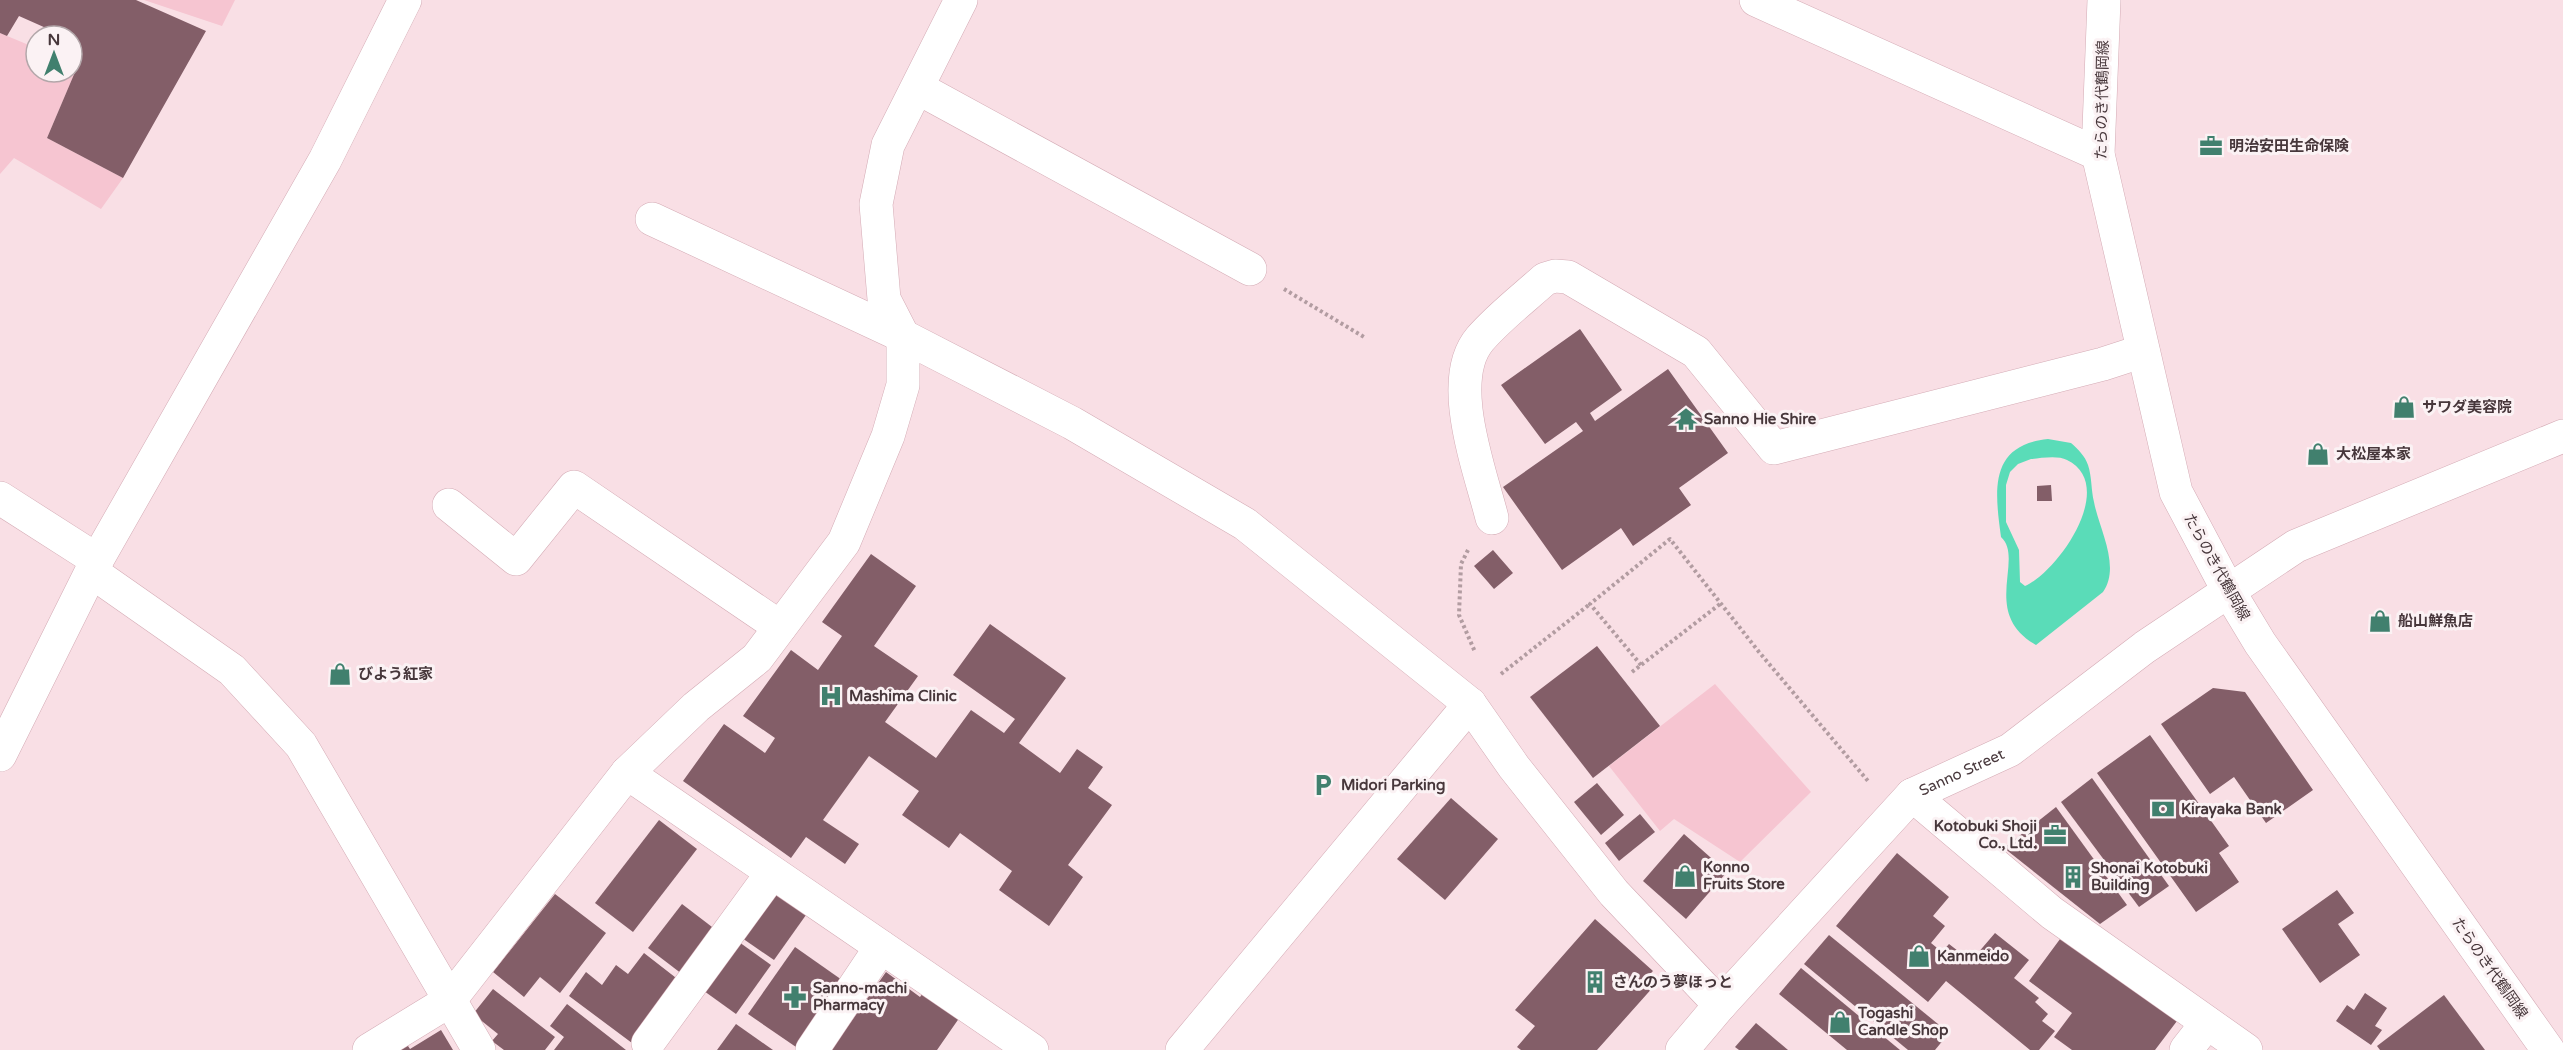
<svg xmlns="http://www.w3.org/2000/svg" width="2563" height="1050" font-family="'Varela Round','Noto Sans JP',sans-serif">
<rect width="100%" height="100%" fill="#f9dfe5"/>
<g fill="#f6c5d1">
<path d="M144 0H235L222 26Z"/>
<path d="M0 33 36 48V72H72V63L78 65 47 138 123 178 101 209 14 158 0 174Z"/>
<path d="M1715 684 1811 792 1740 862 1674 819 1660 831 1609 766Z"/>
</g>
<path fill="#5adcb8" fill-rule="evenodd" d="M2048 439 2071 443C2078 449 2085 456 2088 465 2092 477 2091 490 2094 502 2099 529 2121 566 2103 592L2036 645C1980 613 2025 559 2001 537 1995 492 1988 445 2048 439ZM2031 459C2041 458 2058 455 2067 460 2118 485 2059 571 2025 586L2020 582 2019 550 2006 522V485L2010 472 2018 464Z"/>
<g fill="#835e68">
<path d="M0 0H136L206 31 123 178 47 138 78 65 72 63V36H64L19 16 7 36 0 33Z"/>
<path d="M1580 329 1622 390 1590 413 1595 421 1668 369 1728 453 1679 488 1691 505 1633 546 1621 528 1562 570 1503 487 1583 431 1576 422 1545 444 1501 385Z"/>
<path d="M2051 485 2052 501H2037V486Z"/>
<path d="M1493 550 1513 573 1494 589 1474 566Z"/>
<path d="M871 554 916 586 874 646 918 676 885 722 936 758 971 710 1004 733 1015 719 953 675 990 624 1066 678 1019 743 1060 773 1077 749 1103 767 1088 788 1112 805 1068 865 1083 877 1049 926 999 890 1012 871 960 833 949 848 902 815 919 791 869 756 823 820 859 844 845 864 806 837 791 858 683 781 724 724 765 753 775 738 743 716 791 650 818 670 842 636 822 622Z"/>
<path d="M1597 646 1660 726 1593 778 1530 697Z"/>
<path d="M2213 688 2245 692 2313 790 2266 823 2234 777 2210 794 2161 724Z"/>
<path d="M2150 735 2229 846 2219 853 2239 882 2196 912 2097 773Z"/>
<path d="M2092 778 2169 886 2139 907 2061 802Z"/>
<path d="M1597 783 1624 815 1601 835 1574 802Z"/>
<path d="M1451 798 1498 839 1445 900 1397 859Z"/>
<path d="M2056 807 2127 905 2100 924 2004 848Z"/>
<path d="M1640 814 1655 832 1619 861 1605 843Z"/>
<path d="M659 820 697 849 633 932 595 903Z"/>
<path d="M1684 834 1727 872 1686 919 1643 881Z"/>
<path d="M1897 853 1949 897 1933 916 1945 926 1931 943 1942 952 1949 944 1971 961 1995 933 2029 960 2014 978 2039 998 2035 1002 2048 1014 2042 1021 2055 1031 2039 1050H2030L1946 981 1928 1002 1836 926Z"/>
<path d="M2337 890 2354 913 2338 924 2360 955 2320 983 2282 929Z"/>
<path d="M774 892 806 915 774 960 742 938Z"/>
<path d="M555 894 606 933 560 993 540 977 524 997 493 972Z"/>
<path d="M682 904 716 930 682 974 648 948Z"/>
<path d="M1595 919 1653 971 1646 978 1655 985 1597 1050H1521L1517 1047 1535 1026 1515 1010Z"/>
<path d="M1829 935 1949 1033 1935 1050H1908L1804 964Z"/>
<path d="M2063 935 2177 1021 2155 1050H2072L2054 1037 2072 1013 2029 981Z"/>
<path d="M739 942 771 965 736 1014 704 991Z"/>
<path d="M795 947 842 980 796 1047 748 1014Z"/>
<path d="M644 953 680 981 632 1043 569 996 586 972 602 985 616 965 628 974Z"/>
<path d="M1801 968 1900 1050H1847L1779 994Z"/>
<path d="M886 972 920 997 926 989 962 1014 937 1050H831Z"/>
<path d="M493 989 555 1037 545 1050H504L492 1041 498 1034 473 1014Z"/>
<path d="M2365 993 2387 1008 2375 1026 2382 1030 2371 1045 2336 1021 2347 1005 2354 1010Z"/>
<path d="M2444 995 2485 1050H2380L2377 1046Z"/>
<path d="M567 1004 626 1050H554L564 1037 550 1026Z"/>
<path d="M1756 1023 1788 1050H1739L1735 1047Z"/>
<path d="M736 1024 773 1050H717Z"/>
<path d="M441 1030 453 1050H396L406 1043 410 1049Z"/>
</g>
<g fill="none" stroke-linecap="round" stroke-linejoin="round">
<g stroke="#d4abb5" stroke-width="34">
<g id="minor">
<path d="M1756 0 2098 154"/>
<path d="M918 88 1250 269"/>
<path d="M652 219 903 336 1072 423 1245 524 1470 704 1514 767 1614 893 1720 1005"/>
<path d="M0 498 97 560"/>
<path d="M449 505 516 559 574 487 780 627"/>
<path d="M1492 518C1480 470 1445 380 1480 339 1499 317 1524 298 1545 279L1555 276 1568 277 1696 352 1774 448 2103 364 2143 351"/>
<path d="M92 572 232 670 301 745 479 1050"/>
<path d="M0 755 97 560 325 160 405 0"/>
<path d="M627 773 1032 1050"/>
<path d="M1912 795 2052 913 2246 1050"/>
<path d="M648 1043 772 873"/>
<path d="M369 1050 449 1001 627 773 696 707 757 658 844 542 888 436 903 385V336L884 299 876 204 888 145 961 0"/>
<path d="M812 1050 881 947"/>
<path d="M1182 1050 1470 704"/>
<path id="s1" d="M1682 1050 1720 1005 1912 795 2010 750 2145 647 2296 546 2563 436"/>
<path d="M2186 1050 2207 1023"/>
</g>
</g>
<g stroke="#d4abb5" stroke-width="34">
<path id="major" d="M2104 0 2098 154 2176 492 2228 590 2260 643 2548 1050"/>
</g>
<g stroke="#b29ca1" stroke-width="4" stroke-dasharray="3 3" stroke-linecap="butt">
<path d="M1284 289 1364 337"/>
<path d="M1468 550 1461 564 1459 615 1475 652"/>
<path d="M1641 665 1590 604 1670 539 1759 652 1868 781"/>
<path d="M1632 672 1720 604"/>
<path d="M1501 674 1590 604"/>
</g>
<use href="#minor" stroke="#fff" stroke-width="33"/>
<use href="#major" stroke="#fff" stroke-width="33"/>
</g>
<defs>
<g id="office-bare" transform="scale(1.8)"><path d="M-6-3h4V-5.5h4V-3h4V5H-6ZM-1-4.5V-3h2v-1.5ZM-6 0V1H6V0Z" fill="#41806e" stroke="#fbf2f4" stroke-width="2.5" paint-order="stroke"/></g>
<g id="shop-bare" transform="scale(1.8)"><path d="M-5-2.5h2.3a2.7 3.5 0 0 1 5.4 0H5L5.5 6h-11ZM-1.5-2.5h3a1.5 2.3 0 0 0-3 0Z" fill="#41806e" stroke="#fbf2f4" stroke-width="2.5" paint-order="stroke"/></g>
<g id="temple-bare" transform="scale(1.8)"><path d="M0-6L5-2H3V0L6.5 2.5H4V6H1.5V3h-3V6H-4V2.5H-6.5L-3 0V-2H-5Z" fill="#41806e" stroke="#fbf2f4" stroke-width="2.5" paint-order="stroke"/></g>
<g id="hospital-bare" transform="scale(1.8)"><path d="M-5-5h3v3.5h4V-5h3V5h-3V1.5h-4V5h-3Z" fill="#41806e" stroke="#fbf2f4" stroke-width="2.5" paint-order="stroke"/></g>
<g id="parking-bare" transform="scale(1.8)"><path d="M-3.5-5.5H1a3.5 3.5 0 0 1 0 7H-1V5.5H-3.5ZM-1-3.4V-.6H.8a1.4 1.4 0 0 0 0-2.8Z" fill="#41806e" stroke="#fbf2f4" stroke-width="2.5" paint-order="stroke"/></g>
<g id="bank-bare" transform="scale(1.8)"><path d="M-6-4H6V4H-6ZM0-2.3a2.3 2.3 0 1 0 0 4.6a2.3 2.3 0 1 0 0-4.6Z" fill="#41806e" stroke="#fbf2f4" stroke-width="2.5" paint-order="stroke"/></g>
<g id="building-bare" transform="scale(1.8)"><path d="M-4-6H4V6H1V3H-1V6H-4ZM-2.5-4.3h1.7v1.8h-1.7ZM.8-4.3h1.7v1.8H.8ZM-2.5-1h1.7V.8h-1.7ZM.8-1h1.7V.8H.8Z" fill="#41806e" stroke="#fbf2f4" stroke-width="2.5" paint-order="stroke"/></g>
<g id="pharmacy-bare" transform="scale(1.8)"><path d="M-2-6h4v4h4v4h-4v4h-4v-4h-4v-4h4Z" fill="#41806e" stroke="#fbf2f4" stroke-width="2.5" paint-order="stroke"/></g>
</defs>
<g fill-rule="evenodd">
<use href="#office-bare" x="2211" y="146"/>
<use href="#shop-bare" x="2404" y="407"/>
<use href="#temple-bare" x="1686" y="419"/>
<use href="#shop-bare" x="2318" y="454"/>
<use href="#shop-bare" x="2380" y="621"/>
<use href="#shop-bare" x="340" y="674"/>
<use href="#hospital-bare" x="831" y="696"/>
<use href="#parking-bare" x="1323" y="785"/>
<use href="#bank-bare" x="2163" y="809"/>
<use href="#office-bare" x="2055" y="835"/>
<use href="#shop-bare" x="1685" y="876"/>
<use href="#building-bare" x="2073" y="877"/>
<use href="#shop-bare" x="1919" y="956"/>
<use href="#building-bare" x="1595" y="982"/>
<use href="#pharmacy-bare" x="795" y="997"/>
<use href="#shop-bare" x="1840" y="1022"/>
</g>
<g text-anchor="middle" stroke-width="6" stroke-linejoin="round" paint-order="stroke">
<g font-size="15" fill="#47373b" stroke="#fbf2f4">
<text transform="translate(2102 100) rotate(-89)" y="5">たらのき代鶴岡線</text>
<text transform="translate(2217 567) rotate(61)" y="5">たらのき代鶴岡線</text>
<text dy="5" stroke="none"><textPath href="#s1" startOffset="398">Sanno Street</textPath></text>
<text transform="translate(2490 968) rotate(55)" y="5">たらのき代鶴岡線</text>
</g>
<g font-size="15" font-weight="bold" fill="#47373b" stroke="#fbf2f4" text-anchor="start">
<text x="2229" y="151">明治安田生命保険</text>
<text x="2422" y="412">サワダ美容院</text>
<text x="1704" y="424">Sanno Hie Shire</text>
<text x="2336" y="459">大松屋本家</text>
<text x="2398" y="626">船山鮮魚店</text>
<text x="358" y="679">びよう紅家</text>
<text x="849" y="701">Mashima Clinic</text>
<text x="1341" y="790">Midori Parking</text>
<text x="2181" y="814">Kirayaka Bank</text>
<text x="2037" y="831" text-anchor="end">Kotobuki Shoji<tspan x="2037" dy="17">Co., Ltd.</tspan></text>
<text x="1703" y="872">Konno<tspan x="1703" dy="17">Fruits Store</tspan></text>
<text x="2091" y="873">Shonai Kotobuki<tspan x="2091" dy="17">Building</tspan></text>
<text x="1937" y="961">Kanmeido</text>
<text x="1613" y="987">さんのう夢ほっと</text>
<text x="813" y="993">Sanno-machi<tspan x="813" dy="17">Pharmacy</tspan></text>
<text x="1858" y="1018">Togashi<tspan x="1858" dy="17">Candle Shop</tspan></text>
</g>
</g>
<g transform="translate(54 54)"><circle r="28" fill="#fbf2f4" stroke="#b3a7aa" stroke-width="1.5"/>
<path d="M0-4.5L10 22L0 15L-10 22Z" fill="#41806e"/>
<text y="-9" font-size="16" font-weight="bold" text-anchor="middle" fill="#47373b">N</text>
</g>
</svg>
